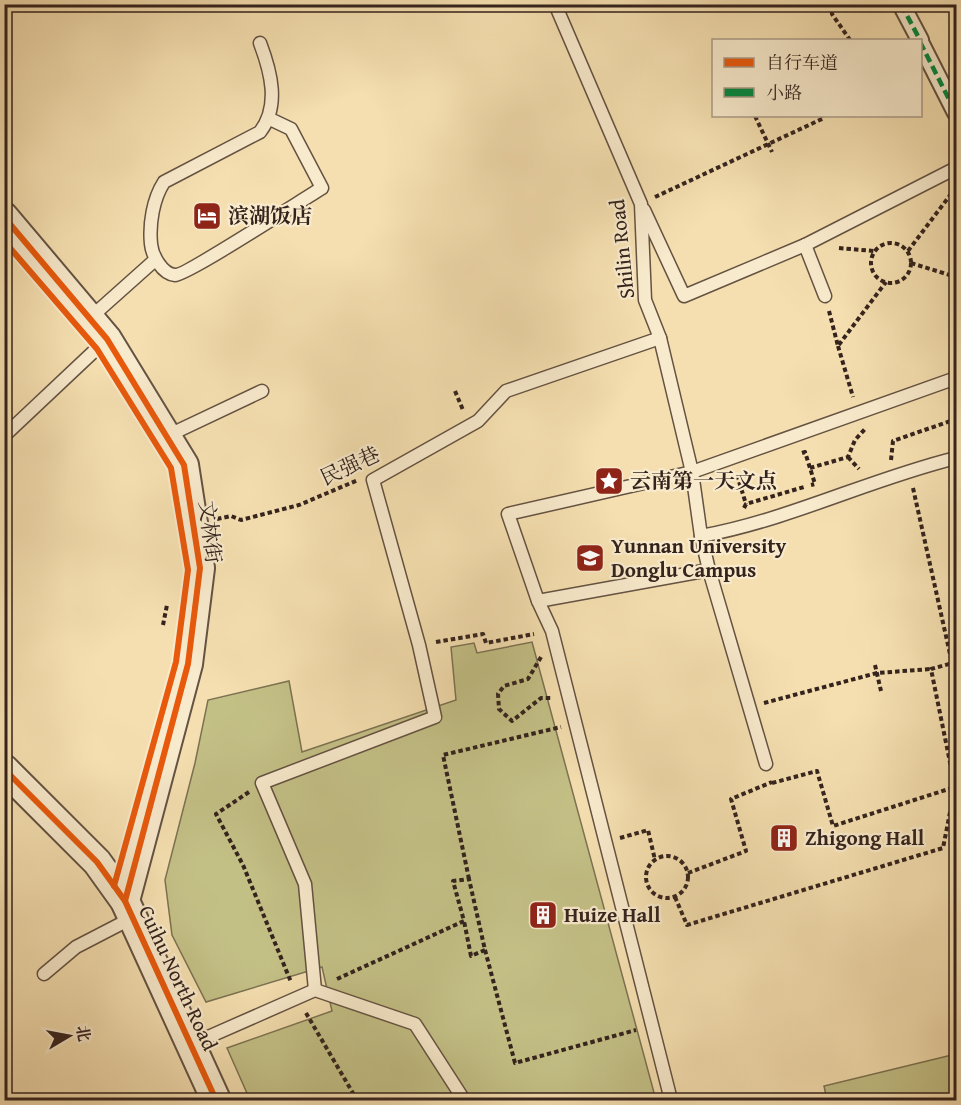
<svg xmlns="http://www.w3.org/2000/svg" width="961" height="1105" font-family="'Gentium Book Plus','Noto Serif SC',serif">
<rect width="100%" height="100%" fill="#f5dfb0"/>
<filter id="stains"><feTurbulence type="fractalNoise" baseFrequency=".00333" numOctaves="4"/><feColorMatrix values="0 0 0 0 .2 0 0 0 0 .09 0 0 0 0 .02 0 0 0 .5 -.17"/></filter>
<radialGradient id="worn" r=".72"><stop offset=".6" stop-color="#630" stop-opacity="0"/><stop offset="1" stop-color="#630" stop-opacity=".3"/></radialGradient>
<g fill="#c3c086" stroke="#7c7252" stroke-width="1.5">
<path d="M532 642 656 1100H250L227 1048 332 1011 322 967 206 1002 172 935 165 880 195 763 208 700 289 681 302 752 456 700 451 647 474 643 477 653Z"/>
<path d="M956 1054V1100H827L824 1086Z"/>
</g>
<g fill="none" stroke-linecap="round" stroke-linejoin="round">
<g stroke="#645242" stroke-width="15">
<g id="service">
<path d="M555 4 641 204 645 300 660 338 692 472 701 536"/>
<path d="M260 43C271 72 280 106 260 132L164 182C153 199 149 224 151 244 152 255 162 274 175 275 185 276 302 200 322 188L291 129 270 119"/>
<path d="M644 210 684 296 805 245 825 296"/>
<path d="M805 245 956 168"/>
<path d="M90 318 155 260"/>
<path d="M4 436 107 339"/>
<path d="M167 436 262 391"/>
<path d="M709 570 766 764"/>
<path d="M538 601 709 570 701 536C789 520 870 479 956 458"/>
<path d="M44 974 76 947 132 918"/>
<path d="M315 990 305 884 262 783 435 717 419 645 373 480 478 421 506 391 660 338"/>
<path d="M190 1045 315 990 415 1024 464 1100"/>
<path d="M671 1100 552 631 538 601 508 514 692 472 956 378"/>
</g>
</g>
<g stroke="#645242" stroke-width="20">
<g id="pedestrian">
<path d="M901 4 920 40"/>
<path d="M920 42 956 113"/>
</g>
</g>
<g stroke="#645242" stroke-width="32">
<g id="tertiary">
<path d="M4 217 107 339 184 465 200 568 188 664 125 901"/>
<path d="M4 769 97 862 125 901 216 1100"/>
</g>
</g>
<g stroke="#34231d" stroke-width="4" stroke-dasharray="4.5 3" stroke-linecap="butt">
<path d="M831 4 832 14 850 40"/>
<path d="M655 197 824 118 823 116"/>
<circle cx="891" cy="263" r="20"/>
<path d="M839 248 874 251"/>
<path d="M908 251 954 190"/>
<path d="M911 263 956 277"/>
<path d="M829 311 838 346 886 282"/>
<path d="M838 346 853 397"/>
<path d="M455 391 463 410"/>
<path d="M802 453 805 452 815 484 811 485"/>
<path d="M848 457 859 469"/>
<path d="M891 460 893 441 956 419"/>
<path d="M810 468 848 457 855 440 865 429"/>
<path d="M737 475 746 504"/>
<path d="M913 488 952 663"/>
<path d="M744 508 746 504 804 487"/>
<path d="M217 519 231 516 241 520 299 505 358 480"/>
<path d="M163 625 167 605"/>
<path d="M436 642 483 634 486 643 534 634"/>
<path d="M541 657 528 679 504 686 498 694 499 709 512 721 541 698H551"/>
<path d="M764 703 877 673 931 669"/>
<path d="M772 783 817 771 833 826 955 787"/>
<path d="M249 792 216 814 243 865 291 982"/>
<path d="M620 838 648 830 655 860"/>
<circle cx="667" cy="877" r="21"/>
<path d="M688 873 746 851 731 799 772 782"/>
<path d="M469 879 443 755 561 727"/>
<path d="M675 897 687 925 943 848 955 787 931 669 956 662"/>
<path d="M485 950 515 1063 636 1030"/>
<path d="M337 979 464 921 453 881 469 879 485 950 471 956 464 921"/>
<path d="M306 1013 357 1100"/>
</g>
<use href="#service" stroke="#f8eacc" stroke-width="12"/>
<use href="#pedestrian" stroke="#f8eacc" stroke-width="16"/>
<use href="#tertiary" stroke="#f8eacc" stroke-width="28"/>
<g stroke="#34231d" stroke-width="4" stroke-dasharray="4.5 3" stroke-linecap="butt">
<path d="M755 116 772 152"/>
<path d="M875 665 881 691"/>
</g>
<g stroke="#00873e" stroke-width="4.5" stroke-dasharray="9 4.5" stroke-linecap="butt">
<path d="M901 4 920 40"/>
<path d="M920 42 956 113"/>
</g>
<g stroke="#f8eacc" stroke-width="10">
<g id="cycleway">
<path d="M4 217 107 339 184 465 200 568 188 664 125 901"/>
<path d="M4 241 97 349 171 468 188 570 176 662 114 886"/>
<path d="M4 769 97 862 125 901 216 1100"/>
</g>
</g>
<use href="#cycleway" stroke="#e8590c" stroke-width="6"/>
</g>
<defs>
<g id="hotel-square" transform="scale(1.5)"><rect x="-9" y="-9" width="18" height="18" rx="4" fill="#8f2418" stroke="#f8eacc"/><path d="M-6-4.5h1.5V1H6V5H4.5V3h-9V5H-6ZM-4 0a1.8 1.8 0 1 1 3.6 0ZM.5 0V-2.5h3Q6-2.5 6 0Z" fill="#fff"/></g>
<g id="sight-square" transform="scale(1.5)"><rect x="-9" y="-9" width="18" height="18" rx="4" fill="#8f2418" stroke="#f8eacc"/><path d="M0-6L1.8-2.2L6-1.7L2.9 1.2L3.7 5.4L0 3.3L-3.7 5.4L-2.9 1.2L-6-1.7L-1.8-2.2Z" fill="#fff"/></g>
<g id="university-square" transform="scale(1.5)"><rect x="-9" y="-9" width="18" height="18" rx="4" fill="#8f2418" stroke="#f8eacc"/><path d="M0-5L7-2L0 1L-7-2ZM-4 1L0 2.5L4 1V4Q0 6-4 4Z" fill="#fff"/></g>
<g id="building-square" transform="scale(1.5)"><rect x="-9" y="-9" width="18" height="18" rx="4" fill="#8f2418" stroke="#f8eacc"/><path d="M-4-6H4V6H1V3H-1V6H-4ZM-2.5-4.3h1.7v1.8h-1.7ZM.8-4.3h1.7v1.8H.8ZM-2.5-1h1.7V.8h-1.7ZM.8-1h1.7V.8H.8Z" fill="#fff"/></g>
</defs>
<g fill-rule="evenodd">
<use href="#hotel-square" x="207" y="216"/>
<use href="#sight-square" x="609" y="481"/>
<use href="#university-square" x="590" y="558"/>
<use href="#building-square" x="784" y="838"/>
<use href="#building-square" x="543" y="915"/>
</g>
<g text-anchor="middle" stroke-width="4.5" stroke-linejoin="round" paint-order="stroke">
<g font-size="21" font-weight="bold" fill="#34231d" stroke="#f8eacc" text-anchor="start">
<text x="228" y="223">滨湖饭店</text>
<text x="630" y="488">云南第一天文点</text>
<text x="611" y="553">Yunnan University<tspan x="611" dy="24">Donglu Campus</tspan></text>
<text x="805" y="845">Zhigong Hall</text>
<text x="564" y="922">Huize Hall</text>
</g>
<g font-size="21" fill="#34231d" stroke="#f8eacc">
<text transform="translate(622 249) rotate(-96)" y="7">Shilin Road</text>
<text transform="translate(350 466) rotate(-25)" y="7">民强巷</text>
<text transform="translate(210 532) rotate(83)" y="7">文林街</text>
<text transform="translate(178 978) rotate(65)" y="7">Cuihu North Road</text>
</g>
</g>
<rect width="961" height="1105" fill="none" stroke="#f5dfb0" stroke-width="24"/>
<rect x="6" y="6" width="949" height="1093" fill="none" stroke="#34231d" stroke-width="3"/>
<rect x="12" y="12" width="937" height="1081" fill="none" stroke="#34231d" stroke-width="1.5"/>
<rect x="712" y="39" width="210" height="78" fill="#f8eacc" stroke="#aa9a86" stroke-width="1.5"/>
<rect x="724" y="58" width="30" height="9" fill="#e8590c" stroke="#aa9a86" stroke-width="1.5"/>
<text x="766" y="69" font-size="18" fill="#34231d">自行车道</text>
<rect x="724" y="88" width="30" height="9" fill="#00873e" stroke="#aa9a86" stroke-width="1.5"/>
<text x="766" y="99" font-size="18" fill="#34231d">小路</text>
<g transform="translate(69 1036) rotate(80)" stroke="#f8eacc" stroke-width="4.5" paint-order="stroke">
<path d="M0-4.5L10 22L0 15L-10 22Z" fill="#34231d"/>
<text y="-9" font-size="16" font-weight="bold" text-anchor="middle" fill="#34231d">北</text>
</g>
<rect width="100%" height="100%" filter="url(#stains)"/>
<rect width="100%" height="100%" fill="url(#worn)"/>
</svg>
